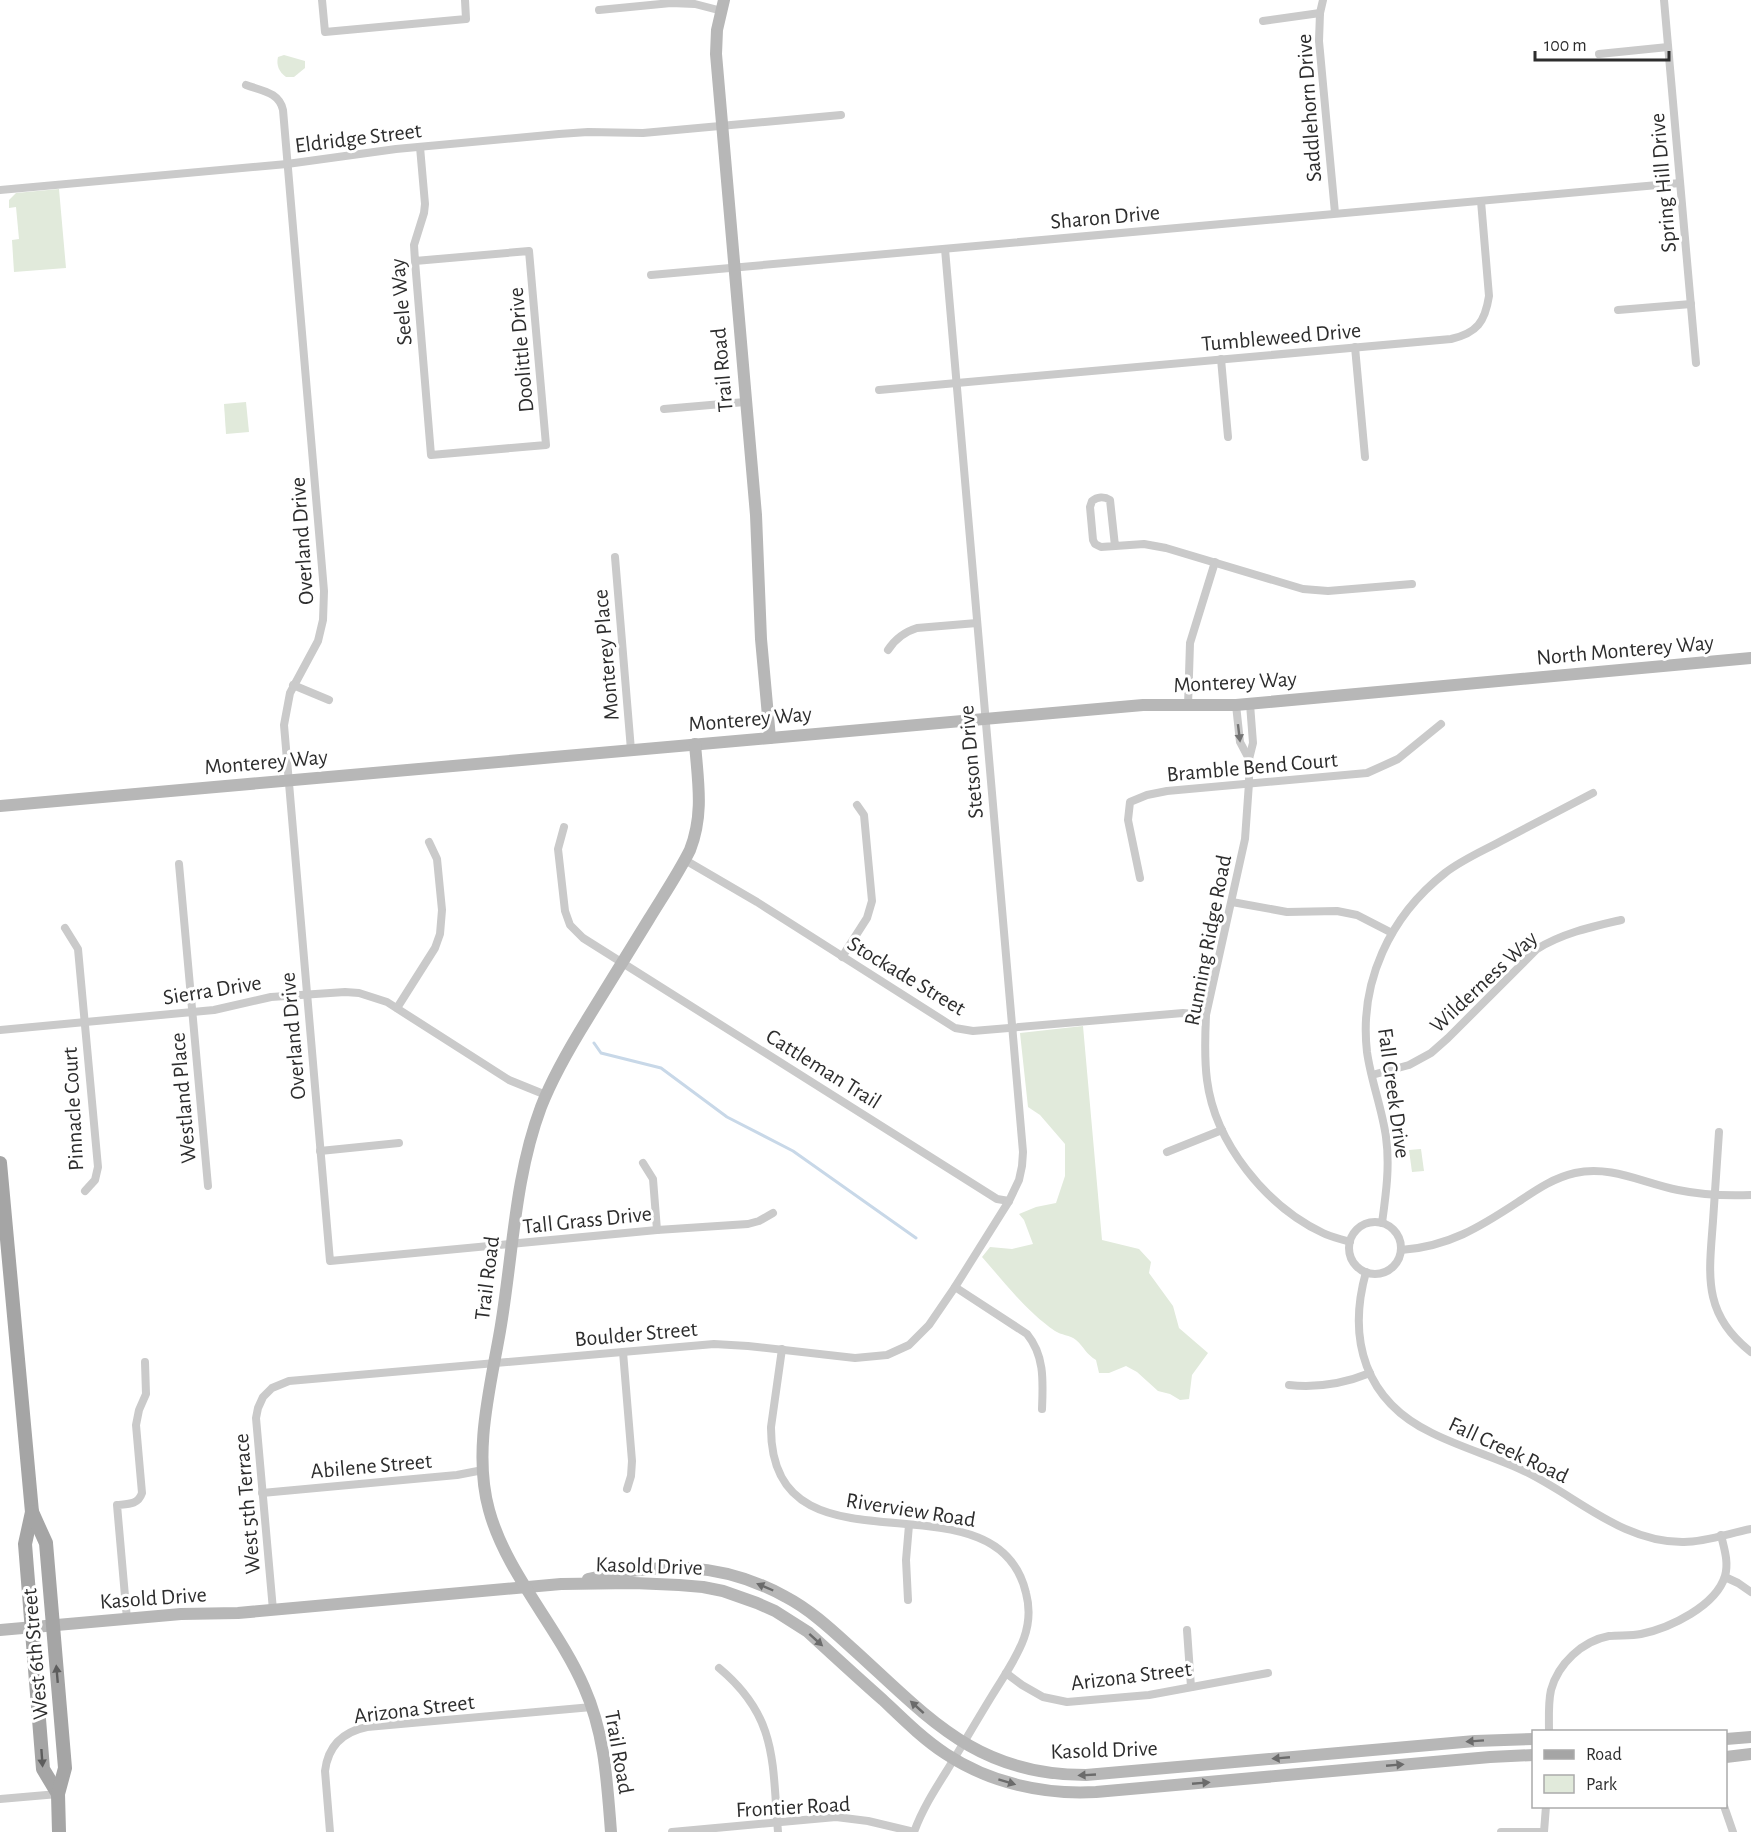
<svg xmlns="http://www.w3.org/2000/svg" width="1751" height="1832" font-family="'Alegreya Sans',sans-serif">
<rect width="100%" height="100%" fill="#fff"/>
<g fill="#e1eadb">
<path d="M284 55 305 61V68L294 77H286C279 72 276 65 278 57Z"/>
<path d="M59 189 66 268 14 272 12 240 19 239 16 207 9 208V200L16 193Z"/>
<path d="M246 402 249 432 226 434 224 404Z"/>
<path d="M1083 1026 1102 1240 1139 1249 1151 1262 1149 1273 1173 1306 1179 1328 1208 1353 1192 1375 1189 1399 1180 1400 1170 1394 1158 1391 1137 1372 1126 1366 1109 1373H1099L1096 1360C1086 1354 1084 1347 1076 1340 1070 1335 1061 1335 1055 1331 1026 1311 1005 1283 982 1257L990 1247 1012 1249 1033 1244 1024 1220 1019 1214 1036 1207 1056 1203 1065 1176V1144L1040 1115 1028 1107 1020 1033Z"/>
<path d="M1421 1149 1424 1171 1412 1172 1409 1150Z"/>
</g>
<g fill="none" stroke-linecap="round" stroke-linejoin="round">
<path stroke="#c8d8e8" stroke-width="3" d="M594 1043 601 1053 661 1068 727 1117 793 1151 916 1238"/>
<g stroke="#cacaca" stroke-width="8">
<path d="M322 0 325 32 466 19 465 0"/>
<path d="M1323 0 1320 13 1319 41 1335 213"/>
<path d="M1664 0 1696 363"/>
<path d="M599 10 671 3 695 4 722 11"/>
<path d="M1263 21 1320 13"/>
<path d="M1599 54 1668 47"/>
<path d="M246 85C262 91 279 92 283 110L324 591 323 620 318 641 290 693 284 725 330 1261 657 1230 748 1224 759 1221 773 1213"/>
<path d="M0 190 287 164 396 149 559 134 588 132 643 133 841 115"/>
<path d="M415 261 529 251 546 445 431 455 415 261 414 245 424 213 425 204 420 147"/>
<path d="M651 275 1680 183"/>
<path d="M1618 310 1691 304"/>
<path d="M1355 347 1365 457"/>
<path d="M1221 359 1228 437"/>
<path d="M879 390 1451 339C1477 333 1485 322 1489 296L1481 201"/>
<path d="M664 409 745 402"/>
<path d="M1115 546 1110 500C1104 496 1097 497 1092 501L1090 507 1093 540 1095 544 1101 547 1144 544 1166 548 1303 589 1328 591 1412 584"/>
<path d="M615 557 631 750"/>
<path d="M888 650C895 639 904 632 917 628L977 623"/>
<path d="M293 685 329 700"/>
<path d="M1250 704 1253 743 1249 759V783L1245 839 1206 1015C1205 1037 1204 1058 1207 1080 1215 1143 1266 1206 1323 1233 1331 1237 1341 1239 1350 1242"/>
<path d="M1236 705 1240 742 1249 759"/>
<path d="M1188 706 1190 643 1215 562"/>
<path d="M564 827 558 849 565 911 570 925 583 938 997 1199 1009 1201"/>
<path d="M685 860 757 902 955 1028 973 1031 1183 1013 1206 1015"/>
<path d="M179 864 208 1186"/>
<path d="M1140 878 1128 820 1130 802 1147 795 1167 791 1367 773 1398 759 1441 724"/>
<path d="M1232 902 1287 912 1337 911 1357 915 1392 933"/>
<path d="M65 928 78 949 98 1167 95 1180 85 1191"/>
<path d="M842 957 867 918 872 901 864 815 857 805"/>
<path d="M397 1008 435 948 440 934 442 910 437 859 429 842"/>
<path d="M0 1030 214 1010 271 997 345 992 359 993 387 1002 509 1080 546 1095"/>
<path d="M1372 1075 1409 1065 1431 1053 1448 1038 1537 949C1563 933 1591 927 1621 920"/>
<path d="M1719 1132C1717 1162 1715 1191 1713 1221 1709 1275 1702 1314 1751 1352"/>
<path d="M320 1151 399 1143"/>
<path d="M1167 1152 1222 1130"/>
<path d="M643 1163 653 1179 657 1230"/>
<circle cx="1375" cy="1248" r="26"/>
<path d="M1382 1223C1386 1194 1390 1166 1386 1137 1382 1108 1371 1081 1367 1052 1359 982 1390 916 1445 873 1463 859 1485 850 1505 839 1534 824 1564 808 1593 793"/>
<path d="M1401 1250C1448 1247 1480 1227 1518 1202 1536 1190 1553 1178 1575 1173 1611 1165 1643 1183 1678 1190 1702 1195 1726 1196 1751 1195"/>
<path d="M1366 1272C1347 1340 1365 1401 1432 1433 1460 1447 1491 1456 1520 1469 1575 1494 1621 1543 1684 1542 1706 1542 1730 1533 1751 1529"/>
<path d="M955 1287 1027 1334C1045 1356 1043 1382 1042 1409"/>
<path d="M623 1352 632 1461 631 1476 627 1489"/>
<path d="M1289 1385C1318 1388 1343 1384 1370 1373"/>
<path d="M262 1493 457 1475 483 1470"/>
<path d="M1725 1577 1738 1583 1751 1592"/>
<path d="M908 1600 906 1560 909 1525"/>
<path d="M273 1610 256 1418 258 1408 263 1397 272 1388 289 1381 714 1344 748 1346 855 1358 887 1355 909 1345 929 1325 955 1287 1009 1201 1019 1180 1022 1166 1023 1152 945 249"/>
<path d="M127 1619 117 1505C128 1504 138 1505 142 1493L136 1425 139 1410 146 1394 145 1362"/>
<path d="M1187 1630 1191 1687"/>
<path d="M719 1668C778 1717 772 1762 778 1832"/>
<path d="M1006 1673 1022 1685 1043 1697 1067 1702 1149 1695 1268 1673"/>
<path d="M1549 1732C1549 1718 1548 1703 1551 1690 1558 1664 1582 1641 1609 1636 1620 1635 1631 1636 1641 1634 1670 1628 1716 1606 1725 1576 1729 1562 1724 1548 1721 1535"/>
<path d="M0 1799 58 1794"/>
<path d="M1724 1806 1733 1832"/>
<path d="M330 1832 325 1771C328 1746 342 1732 367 1727L592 1707"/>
<path d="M672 1832 836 1817 868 1821 914 1832C922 1810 934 1791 946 1772 962 1746 977 1720 993 1694 1004 1676 1017 1658 1024 1638 1029 1624 1030 1608 1026 1593 996 1465 770 1588 771 1427L782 1349"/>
<path d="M1501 1832H1544"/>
<path d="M1544 1832 1546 1806"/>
</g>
<g stroke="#b7b7b7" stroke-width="12">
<path d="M724 0 717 30 716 54 756 515 761 639 770 738"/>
<path d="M0 806 1143 705H1236L1751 658"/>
<path d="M588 1579C660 1563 719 1560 786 1597 811 1610 833 1631 854 1650 929 1718 976 1775 1086 1775L1475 1741 1534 1739"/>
<path d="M0 1630 181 1614 238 1613 561 1584 634 1583 679 1585 703 1587 723 1591 757 1603 775 1611 808 1632C833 1655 858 1678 883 1700 903 1719 923 1739 946 1754 990 1783 1044 1795 1096 1792L1490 1757 1534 1755"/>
<path d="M1726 1739 1751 1737"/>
<path d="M1726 1757 1751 1754"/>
<path d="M611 1832C607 1782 605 1734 584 1687 558 1627 506 1573 489 1510 473 1452 490 1389 500 1331 513 1256 514 1179 541 1107 553 1076 570 1047 588 1018 608 985 629 952 649 919 663 896 678 874 690 850 704 814 698 782 695 744"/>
</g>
<g stroke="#a5a5a5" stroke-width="14">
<path d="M0 1163 32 1512 25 1544 43 1769 58 1794"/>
<path d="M32 1512 46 1543 65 1768 58 1794 59 1832"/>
</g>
</g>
<defs><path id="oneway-solid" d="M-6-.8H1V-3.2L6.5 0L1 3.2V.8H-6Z" transform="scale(1.5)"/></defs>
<use fill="#747474" href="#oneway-solid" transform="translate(1239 733) rotate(83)"/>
<g fill="#6b6b6b">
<use href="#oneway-solid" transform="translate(765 1587) rotate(-157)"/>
<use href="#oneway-solid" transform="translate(816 1640) rotate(42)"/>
<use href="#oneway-solid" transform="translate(917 1707) rotate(-138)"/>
<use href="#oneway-solid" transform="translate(1475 1741) rotate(176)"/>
<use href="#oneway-solid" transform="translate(1281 1758) rotate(175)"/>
<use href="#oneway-solid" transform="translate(1395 1765) rotate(-5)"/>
<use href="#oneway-solid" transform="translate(1087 1775) rotate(177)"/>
<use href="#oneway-solid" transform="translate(1007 1782) rotate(17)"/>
<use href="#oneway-solid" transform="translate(1201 1783) rotate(-5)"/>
</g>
<g fill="#5d5d5d">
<use href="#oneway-solid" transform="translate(57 1674) rotate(-95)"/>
<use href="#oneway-solid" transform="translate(42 1758) rotate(86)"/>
</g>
<g text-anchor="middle" stroke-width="6" stroke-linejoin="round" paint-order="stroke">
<g font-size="22" fill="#2d2d2d" stroke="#fff">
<text transform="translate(1308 108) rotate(-94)" y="8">Saddlehorn Drive</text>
<text transform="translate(358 137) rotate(-7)" y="8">Eldridge Street</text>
<text transform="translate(1662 183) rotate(-95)" y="8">Spring Hill Drive</text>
<text transform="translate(1105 216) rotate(-5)" y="8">Sharon Drive</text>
<text transform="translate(400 302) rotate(-95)" y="8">Seele Way</text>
<text transform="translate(1281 336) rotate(-5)" y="8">Tumbleweed Drive</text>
<text transform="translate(520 350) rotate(-95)" y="8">Doolittle Drive</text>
<text transform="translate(721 370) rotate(-95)" y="8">Trail Road</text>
<text transform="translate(301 541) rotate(-94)" y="8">Overland Drive</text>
<text transform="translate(1625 649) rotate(-5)" y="8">North Monterey Way</text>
<text transform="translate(605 655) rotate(-95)" y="8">Monterey Place</text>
<text transform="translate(1235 681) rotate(-3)" y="8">Monterey Way</text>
<text transform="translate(750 718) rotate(-5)" y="8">Monterey Way</text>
<text transform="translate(266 761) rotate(-5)" y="8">Monterey Way</text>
<text transform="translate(970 762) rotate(-95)" y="8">Stetson Drive</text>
<text transform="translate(1252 766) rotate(-5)" y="8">Bramble Bend Court</text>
<text transform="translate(1207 940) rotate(-79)" y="8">Running Ridge Road</text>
<text transform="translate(907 975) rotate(31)" y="8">Stockade Street</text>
<text transform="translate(1483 981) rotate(-43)" y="8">Wilderness Way</text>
<text transform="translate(212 989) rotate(-9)" y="8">Sierra Drive</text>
<text transform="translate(292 1036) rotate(-95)" y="8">Overland Drive</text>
<text transform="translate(824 1068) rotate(32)" y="8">Cattleman Trail</text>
<text transform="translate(1395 1093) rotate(82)" y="8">Fall Creek Drive</text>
<text transform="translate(182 1098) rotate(-95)" y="8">Westland Place</text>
<text transform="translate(72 1109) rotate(-93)" y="8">Pinnacle Court</text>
<text transform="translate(587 1219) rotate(-6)" y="8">Tall Grass Drive</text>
<text transform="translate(486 1278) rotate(-83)" y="8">Trail Road</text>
<text transform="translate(636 1333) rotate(-5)" y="8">Boulder Street</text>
<text transform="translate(1509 1449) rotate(25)" y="8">Fall Creek Road</text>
<text transform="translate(371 1465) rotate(-5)" y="8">Abilene Street</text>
<text transform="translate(246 1504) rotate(-95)" y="8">West 5th Terrace</text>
<text transform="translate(911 1509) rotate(9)" y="8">Riverview Road</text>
<text transform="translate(649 1565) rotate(2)" y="8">Kasold Drive</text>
<text transform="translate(153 1597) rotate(-4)" y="8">Kasold Drive</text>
<text transform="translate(34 1654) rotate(-95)" y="8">West 6th Street</text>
<text transform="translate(1131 1675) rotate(-7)" y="8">Arizona Street</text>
<text transform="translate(414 1708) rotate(-7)" y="8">Arizona Street</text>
<text transform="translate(1104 1749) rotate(-2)" y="8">Kasold Drive</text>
<text transform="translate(620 1752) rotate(80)" y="8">Trail Road</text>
<text transform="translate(793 1806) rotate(-3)" y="8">Frontier Road</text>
</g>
</g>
<rect x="1532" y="1730" width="195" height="78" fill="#ffffff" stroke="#ababab" stroke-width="1.5"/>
<rect x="1544" y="1750" width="30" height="9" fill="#a5a5a5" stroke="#ababab" stroke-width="1.5"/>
<text x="1586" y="1760" font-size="18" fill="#2d2d2d">Road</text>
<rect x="1544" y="1775" width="30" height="18" fill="#e1eadb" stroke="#ababab" stroke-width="1.5"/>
<text x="1586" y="1790" font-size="18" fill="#2d2d2d">Park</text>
<path d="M1535 51v9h134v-9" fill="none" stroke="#2d2d2d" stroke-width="3"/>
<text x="1544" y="51" font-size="18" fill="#2d2d2d" stroke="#ffffff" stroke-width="4.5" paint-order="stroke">100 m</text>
</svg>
